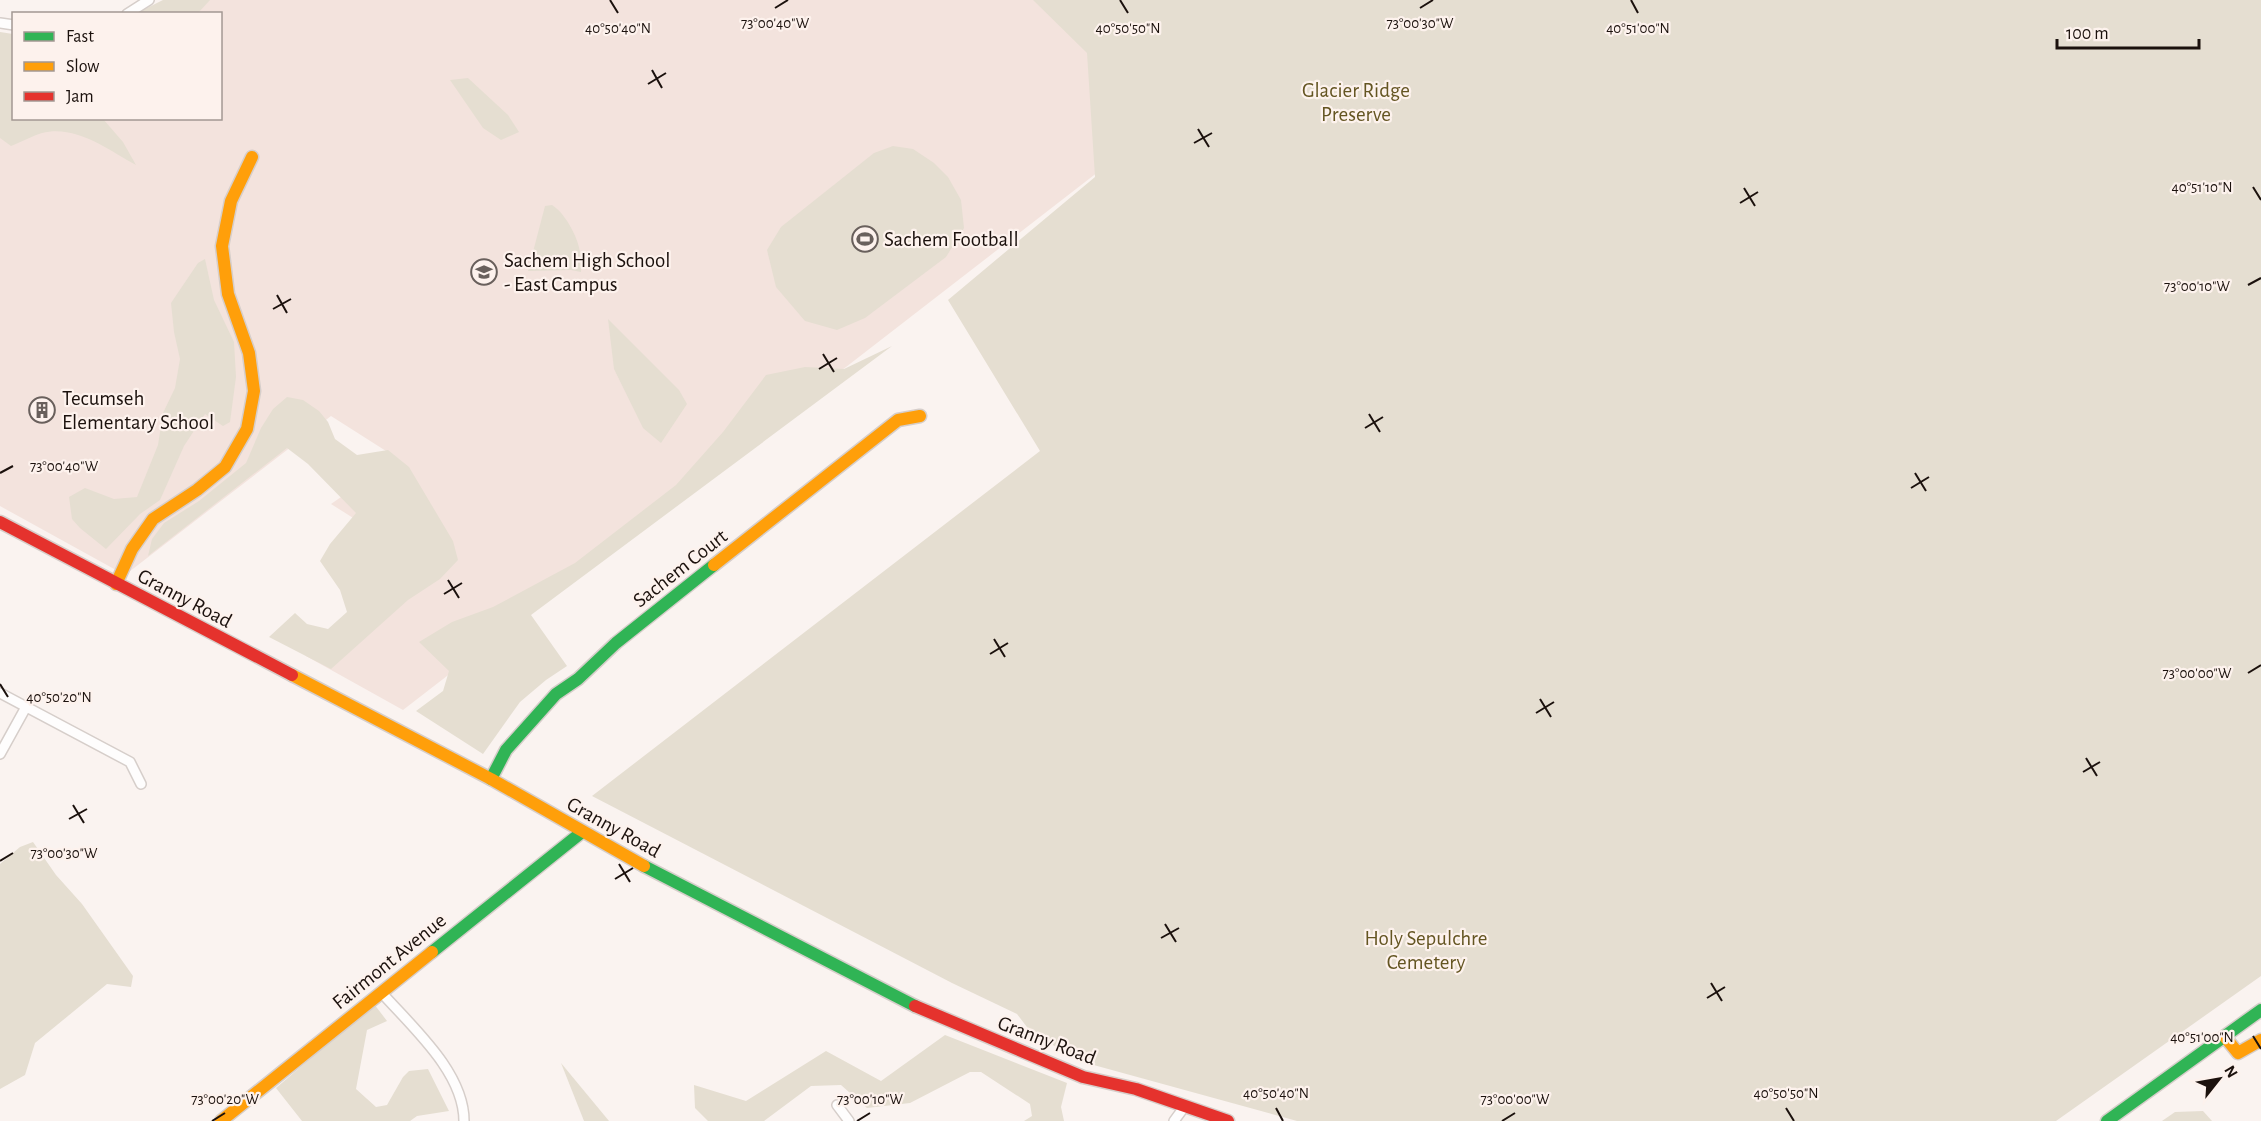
<svg xmlns="http://www.w3.org/2000/svg" width="2261" height="1121" font-family="'Alegreya Sans',sans-serif">
<rect width="100%" height="100%" fill="#faf3f0"/>
<path fill="#f3e3dd" d="M177 0H1167L1218 79 403 710 306 656 423 562 331 504 397 458 331 416 125 575 0 506V128L13 118H220V14L158 13Z"/>
<g fill="#e5ded1">
<path d="M163 0H210L198 13 135 14Z"/>
<path d="M1033 0H2261V976L2056 1121H1297L1090 1064 1033 1035 1017 1014 952 983 592 796 1040 451 948 300 1095 177 1087 53Z"/>
<path d="M0 32 13 34 14 118 103 119 123 142 136 165C109 150 75 124 42 133 32 136 21 142 11 146L0 138Z"/>
<path d="M468 78 508 115 519 132 501 140 483 128 450 80Z"/>
<path d="M893 146 913 149 934 163 948 177 961 200 964 228 946 257 865 318 837 330 805 321 776 287 767 250 781 227 874 153Z"/>
<path d="M552 205C565 213 578 237 580 252 582 258 581 266 581 272L571 270 528 271 545 206Z"/>
<path d="M205 259 214 300 234 342 236 377 230 422 223 426 205 414 184 446 160 500 140 514 106 549 80 528 72 519 69 497 85 488 114 499 137 497 158 445 163 413 175 388 180 359 174 332 171 303 198 263Z"/>
<path d="M608 319 679 390 687 404 661 443 643 428 614 369Z"/>
<path d="M892 346 531 615 567 666 546 680 520 702 483 754 416 711 443 691 449 671 419 642 452 622 493 607 575 563 676 485 723 432 766 375 805 367 844 369Z"/>
<path d="M287 397 303 400 319 411 328 422 335 439 357 455 388 450 409 467 453 541 458 560 440 579 408 600 331 669 269 637 295 613 307 624 328 629 347 612 340 590 320 561 330 544 356 513 308 464 287 448 148 556 152 539 164 523 199 501 246 463 261 428 273 409Z"/>
<path d="M33 842 56 875 82 904 133 976 131 987 107 984 35 1043 25 1075 0 1089V864L20 847Z"/>
<path d="M374 1004 387 1021 367 1030 356 1089 376 1107 387 1105 403 1077 409 1071 428 1069 449 1111 417 1116 410 1121H302L276 1088Z"/>
<path d="M945 1035 1067 1083 1061 1107 1064 1121H1024L1032 1116 1030 1104 981 1072H970L910 1103 867 1108 841 1085 811 1086 764 1121H708L695 1108 694 1085 746 1101 826 1051 881 1081Z"/>
<path d="M561 1063 609 1121H584Z"/>
<path d="M2203 1111 2212 1121H2162L2175 1112Z"/>
</g>
<g fill="none" stroke-linecap="round" stroke-linejoin="round">
<g stroke="#d6ceca" stroke-width="12">
<g id="street">
<path d="M127 14 149 0"/>
<path d="M0 23 14 25"/>
<path d="M0 693 130 762 141 784"/>
<path d="M0 754 26 707"/>
<path d="M381 992C412 1027 464 1072 464 1121"/>
<path d="M837 1105 849 1121"/>
<path d="M1174 1121 1185 1106"/>
</g>
</g>
<g stroke="#d6ceca" stroke-width="15">
<g id="fast">
<path d="M491 779 506 750 556 694 578 679 616 643 714 565"/>
<path d="M644 866 915 1006"/>
<path d="M432 952 582 832"/>
<path d="M2107 1121 2261 1010"/>
</g>
</g>
<g stroke="#d6ceca" stroke-width="15">
<g id="slow">
<path d="M714 565 898 420 920 416"/>
<path d="M116 584 132 549 153 519 197 490 225 467 247 429 254 391 249 353 228 294 222 246 231 201 252 157"/>
<path d="M292 675 491 779 644 866"/>
<path d="M2225 1037 2238 1053 2261 1040"/>
<path d="M221 1121 432 952"/>
</g>
</g>
<g stroke="#d6ceca" stroke-width="15">
<g id="jam">
<path d="M0 522 292 675"/>
<path d="M915 1006 1083 1077 1136 1089 1228 1121"/>
</g>
</g>
<use href="#street" stroke="#fefdfd" stroke-width="9"/>
<use href="#fast" stroke="#30b455" stroke-width="12"/>
<use href="#slow" stroke="#ff9f0a" stroke-width="12"/>
<use href="#jam" stroke="#e5322d" stroke-width="12"/>
</g>
<path fill="none" stroke="#1b110d" stroke-width="2" d="M610 0 618 13M1120 0 1128 13M1631 0 1638 13M775 8 788 0M1420 8 1433 0M652 70 662 88M648 84 666 73M1198 129 1209 147M1194 143 1212 133M2253 187 2261 200M1744 188 1755 206M1740 203 1758 192M2248 285 2261 278M277 295 287 313M273 309 291 299M823 354 834 372M819 369 837 358M1369 414 1380 432M1365 428 1383 417M0 473 13 466M1915 473 1926 491M1911 488 1929 477M448 580 459 598M444 594 462 583M994 639 1005 657M990 654 1008 643M2248 673 2261 665M0 684 8 697M1540 699 1551 717M1536 713 1554 702M2086 758 2097 776M2083 772 2100 762M73 805 84 823M69 819 87 809M0 861 13 853M619 864 630 882M615 879 633 868M1165 924 1176 942M1161 938 1179 928M1711 983 1722 1001M1707 998 1725 987M2253 1036 2261 1049M1276 1108 1283 1121M1786 1108 1794 1121M212 1121 225 1113M857 1121 870 1113M1502 1121 1515 1113"/>
<defs>
<g id="stadium-ring" transform="scale(1.35)"><circle r="9.5" fill="#fdf2ed" stroke="#69605c" stroke-width="1.5"/><path d="M0-5a6.5 5 0 1 0 0 10a6.5 5 0 1 0 0-10ZM-3.5-1.8h7v3.6h-7Z" fill="#69605c"/></g>
<g id="school-ring" transform="scale(1.35)"><circle r="9.5" fill="#fdf2ed" stroke="#69605c" stroke-width="1.5"/><path d="M0-5L7-2L0 1L-7-2ZM-4 1L0 2.5L4 1V4Q0 6-4 4Z" fill="#69605c"/></g>
<g id="building-ring" transform="scale(1.35)"><circle r="9.5" fill="#fdf2ed" stroke="#69605c" stroke-width="1.5"/><path d="M-4-6H4V6H1V3H-1V6H-4ZM-2.5-4.3h1.7v1.8h-1.7ZM.8-4.3h1.7v1.8H.8ZM-2.5-1h1.7V.8h-1.7ZM.8-1h1.7V.8H.8Z" fill="#69605c"/></g>
</defs>
<g fill-rule="evenodd">
<use href="#stadium-ring" x="865" y="239"/>
<use href="#school-ring" x="484" y="272"/>
<use href="#building-ring" x="42" y="410"/>
</g>
<g text-anchor="middle" stroke-width="4.5" stroke-linejoin="round" paint-order="stroke">
<g font-size="21" fill="#645522" stroke="#fdf2ed">
<text x="1356" y="97">Glacier Ridge<tspan x="1356" dy="24">Preserve</tspan></text>
<text x="1426" y="945">Holy Sepulchre<tspan x="1426" dy="24">Cemetery</tspan></text>
</g>
<g font-size="21" fill="#1b110d" stroke="#fdf2ed" text-anchor="start">
<text x="884" y="246">Sachem Football</text>
<text x="504" y="267">Sachem High School<tspan x="504" dy="24">- East Campus</tspan></text>
<text x="62" y="405">Tecumseh<tspan x="62" dy="24">Elementary School</tspan></text>
</g>
<g font-size="21" fill="#1b110d" stroke="#fdf2ed">
<text transform="translate(680 568) rotate(-38)" y="7">Sachem Court</text>
<text transform="translate(185 598) rotate(28)" y="7">Granny Road</text>
<text transform="translate(614 827) rotate(29)" y="7">Granny Road</text>
<text transform="translate(389 961) rotate(-39)" y="7">Fairmont Avenue</text>
<text transform="translate(1047 1040) rotate(21)" y="7">Granny Road</text>
</g>
</g>
<g font-size="15" text-anchor="middle" fill="#1b110d" stroke="#fdf2ed" stroke-width="4.5" stroke-linejoin="round" paint-order="stroke">
<text x="1420" y="28">73°00'30"W</text>
<text x="775" y="28">73°00'40"W</text>
<text x="1638" y="33">40°51'00"N</text>
<text x="618" y="33">40°50'40"N</text>
<text x="1128" y="33">40°50'50"N</text>
<text x="2202" y="192">40°51'10"N</text>
<text x="2197" y="291">73°00'10"W</text>
<text x="64" y="471">73°00'40"W</text>
<text x="2197" y="678">73°00'00"W</text>
<text x="59" y="702">40°50'20"N</text>
<text x="64" y="858">73°00'30"W</text>
<text x="2202" y="1042">40°51'00"N</text>
<text x="1276" y="1098">40°50'40"N</text>
<text x="1786" y="1098">40°50'50"N</text>
<text x="225" y="1104">73°00'20"W</text>
<text x="870" y="1104">73°00'10"W</text>
<text x="1515" y="1104">73°00'00"W</text>
</g>
<rect x="12" y="12" width="210" height="108" fill="#fdf2ed" stroke="#a39893" stroke-width="1.5"/>
<rect x="24" y="32" width="30" height="9" fill="#30b455" stroke="#a39893" stroke-width="1.5"/>
<text x="66" y="42" font-size="18" fill="#1b110d">Fast</text>
<rect x="24" y="62" width="30" height="9" fill="#ff9f0a" stroke="#a39893" stroke-width="1.5"/>
<text x="66" y="72" font-size="18" fill="#1b110d">Slow</text>
<rect x="24" y="92" width="30" height="9" fill="#e5322d" stroke="#a39893" stroke-width="1.5"/>
<text x="66" y="102" font-size="18" fill="#1b110d">Jam</text>
<g transform="translate(2219 1079) rotate(59)" stroke="#fdf2ed" stroke-width="4.5" paint-order="stroke">
<path d="M0-4.5L10 22L0 15L-10 22Z" fill="#1b110d"/>
<text y="-9" font-size="16" font-weight="bold" text-anchor="middle" fill="#1b110d">N</text>
</g>
<path d="M2057 39v9h142v-9" fill="none" stroke="#1b110d" stroke-width="3"/>
<text x="2066" y="39" font-size="18" fill="#1b110d" stroke="#fdf2ed" stroke-width="4.5" paint-order="stroke">100 m</text>
</svg>
